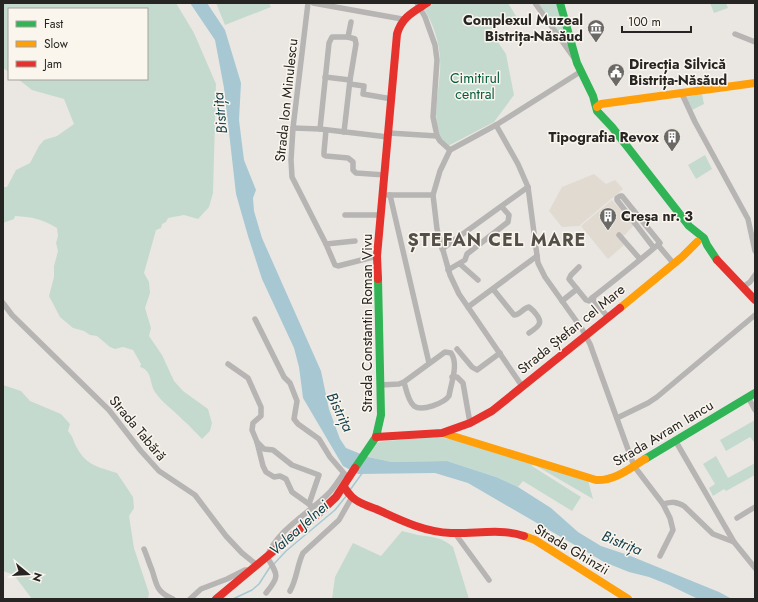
<svg xmlns="http://www.w3.org/2000/svg" width="758" height="602" font-family="Jost,sans-serif">
<rect width="100%" height="100%" fill="#eae7e3"/>
<g fill="#e0dad1">
<path d="M594 174 606 184 615 180 623 189 579 226 562 227 549 211 562 187Z"/>
<path d="M612 200 634 225 620 240 624 245 608 259 581 226Z"/>
</g>
<g fill="#c5dace">
<path d="M3 3H176L194 33 216 84 213 193 209 207 198 219 184 215 168 218 166 222 162 224 161 228 156 230 144 273 149 282 150 293 145 308 151 328 149 336 162 355 174 381 183 391 208 409 212 423 210 431 202 439C196 433 190 426 184 421 175 411 163 404 155 392 149 383 153 371 140 367L141 364 133 350 123 347 115 349 110 347 97 336 90 335 84 331 73 328 60 317 49 296 54 277V266L58 251 56 243 58 236 57 228C42 219 32 217 15 216L14 219 3 223V187H7L16 170 30 163 39 146 44 140 57 136 74 124 64 99 32 90 18 79H147V9H9V72L3 68Z"/>
<path d="M216 3H269L271 7 225 25Z"/>
<path d="M434 3H508L516 16 490 30 506 54 514 95 494 122 448 146C445 142 440 139 439 134 431 110 442 83 440 58 439 41 433 23 424 9Z"/>
<path d="M538 3H556L565 34 560 36Z"/>
<path d="M710 3H726L728 8 714 13Z"/>
<path d="M702 94 704 104 692 110 686 97Z"/>
<path d="M705 155 712 169 696 179 688 165Z"/>
<path d="M3 385 21 391 30 401 61 414 70 424 68 431C74 438 73 441 77 448 87 466 99 467 117 473L133 497 134 508 129 516 134 548 149 593 148 599H32L14 575 3 571Z"/>
<path d="M755 420V443L750 437 726 451 720 440Z"/>
<path d="M437 437 450 439 588 480 593 499 533 464 532 466 581 497 572 511 523 481 518 487 496 477 447 461 392 462 368 457 376 443 385 441Z"/>
<path d="M716 456 728 478 755 463V475L726 491 724 489 713 496 709 488 715 484 703 464Z"/>
<path d="M402 531C407 532 413 534 418 535 432 537 442 537 453 547L469 599H332L335 577 353 543 381 556Z"/>
</g>
<path fill="#a7c8d2" d="M190 3H207L225 30 241 83 239 120 244 160 256 190 253 198 254 211 262 238 321 371 329 409 340 439 346 448 368 457 392 462 447 461 496 477 518 487 551 508 578 532 601 546 628 555 719 592 732 599H698L669 585 649 577 629 572 604 562 468 483 435 473 358 474 343 466 303 398 299 367 294 348 262 279 248 236 236 194 224 88 215 40Z"/>
<g fill="none" stroke-linecap="round" stroke-linejoin="round">
<g stroke="#a7c8d2" stroke-width="1.5">
<path d="M350 490 363 472"/>
<path d="M273 565 286 551 335 510 347 495"/>
<path d="M233 599 252 590 259 584 270 567"/>
</g>
<g stroke="#b7b5b4" stroke-width="5.5">
<path d="M308 3 293 128 291 160 292 177 326 244 335 265 338 266 377 256"/>
<path d="M313 3 402 19"/>
<path d="M417 3 425 17 435 45 437 60 433 117 437 136 440 141 450 150"/>
<path d="M535 3 574 58"/>
<path d="M735 34 755 42"/>
<path d="M325 77 350 80"/>
<path d="M350 84 364 86 363 94 392 99"/>
<path d="M682 94 695 122 748 219 755 251"/>
<path d="M496 125 518 164 528 187 538 263 545 277 582 329 590 344 634 466 663 504 670 518 673 530 660 556"/>
<path d="M293 128 320 129 388 137"/>
<path d="M320 129 329 43 332 37H348L351 22"/>
<path d="M326 130 324 152V155L326 156 348 158 353 162V170L356 173 385 175"/>
<path d="M344 132 350 80 356 44 355 39 348 37"/>
<path d="M389 133 437 136"/>
<path d="M387 195H433"/>
<path d="M390 195 429 363"/>
<path d="M345 215H381"/>
<path d="M619 235 640 259"/>
<path d="M326 244 355 241"/>
<path d="M658 245 674 264"/>
<path d="M442 249 528 187"/>
<path d="M460 264 478 280"/>
<path d="M579 267 571 275 569 279 586 300 589 301 592 298C615 280 638 262 660 243L622 196H620L617 198V200L654 248"/>
<path d="M448 270 465 260 467 254 508 222 509 215 502 207"/>
<path d="M743 287 750 282 755 275"/>
<path d="M493 289 514 315C520 315 523 308 529 307 533 310 542 319 539 324 538 327 532 331 529 333"/>
<path d="M592 298 607 316"/>
<path d="M562 301 577 289"/>
<path d="M3 303 12 315 109 410 141 451 159 471 195 495 226 536 242 553 257 565"/>
<path d="M468 307 537 256"/>
<path d="M255 319 284 377 290 383 297 401 294 419 298 424 319 439 330 457 349 479"/>
<path d="M457 349 472 367 477 370 500 353"/>
<path d="M228 364 248 378 261 407V416L253 423 252 430 257 442 263 466 266 472 274 477 280 476 286 479 292 492 313 507"/>
<path d="M452 377H457L463 383 470 423"/>
<path d="M381 385 399 384 404 382 445 352 451 353C459 364 451 383 449 396 444 403 422 412 414 406 408 401 406 389 404 382"/>
<path d="M522 386 459 294 450 275 437 229 433 195 440 171 450 150 496 125 580 72"/>
<path d="M748 397 755 410"/>
<path d="M617 418 648 403 657 397 755 315"/>
<path d="M675 440 734 542 755 568"/>
<path d="M257 442 264 449 273 450 292 465 319 475 309 504"/>
<path d="M663 504C672 502 676 501 684 506L713 534 734 542"/>
<path d="M737 518 755 507"/>
<path d="M454 532 489 580"/>
<path d="M144 549C147 556 149 563 152 570 157 585 156 592 173 599"/>
<path d="M290 591C297 579 297 565 303 553L339 520 352 497"/>
<path d="M266 593C280 576 278 575 267 557 277 530 308 514 328 494 334 488 338 481 343 474"/>
<path d="M190 599 201 589 227 579 245 570H250"/>
</g>
<g stroke="#30b455" stroke-width="8">
<path d="M560 3 577 63 593 96 597 111 612 127 689 226 704 238 707 245 717 260"/>
<path d="M645 459 755 393"/>
<path d="M355 468 376 437 381 415 378 279"/>
</g>
<g stroke="#ff9f0a" stroke-width="8">
<path d="M597 107 601 104 755 83"/>
<path d="M620 308 682 257 697 242"/>
<path d="M443 433 596 480C615 481 630 468 645 459"/>
<path d="M524 536 535 540 628 599"/>
</g>
<g stroke="#e5322d" stroke-width="8">
<path d="M717 260 755 300"/>
<path d="M378 279 377 256 397 34C402 17 413 12 427 3"/>
<path d="M376 437 442 433 470 423 492 411 620 308"/>
<path d="M344 487C346 490 349 494 352 497 358 503 368 506 376 509 400 520 424 532 451 533 476 534 500 528 524 536"/>
<path d="M216 599 318 514 336 497 355 468"/>
</g>
</g>
<defs>
<g id="museum-pin" transform="scale(0.9)"><path d="M0 17L-7.5 6A9.5 9.5 0 1 1 7.5 6Z" fill="#6b6966" stroke="#faf5ed"/><path d="M0-6L6-3V-2H-6V-3ZM-5-1h2V3h-2ZM-1-1h2V3h-2ZM3-1h2V3H3ZM-6 4H6V6H-6Z" fill="#fff"/></g>
<g id="civic-pin" transform="scale(0.9)"><path d="M0 17L-7.5 6A9.5 9.5 0 1 1 7.5 6Z" fill="#6b6966" stroke="#faf5ed"/><path d="M-.6-6.5H3V-4.5H.6V-3L4-1V1h2V6H-6V1h2V-1L-.6-3ZM-1.2 2.5V6h2.4V2.5Z" fill="#fff"/></g>
<g id="building-pin" transform="scale(0.9)"><path d="M0 17L-7.5 6A9.5 9.5 0 1 1 7.5 6Z" fill="#6b6966" stroke="#faf5ed"/><path d="M-4-6H4V6H1V3H-1V6H-4ZM-2.5-4.3h1.7v1.8h-1.7ZM.8-4.3h1.7v1.8H.8ZM-2.5-1h1.7V.8h-1.7ZM.8-1h1.7V.8H.8Z" fill="#fff"/></g>
</defs>
<g fill-rule="evenodd">
<use href="#museum-pin" x="596" y="28"/>
<use href="#civic-pin" x="616" y="72"/>
<use href="#building-pin" x="672" y="137"/>
<use href="#building-pin" x="608" y="216"/>
</g>
<g text-anchor="middle" stroke-width="3" stroke-linejoin="round" paint-order="stroke">
<g font-size="14" font-weight="bold" fill="#272523" stroke="#faf5ed" text-anchor="end">
<text x="583" y="25">Complexul Muzeal<tspan x="583" dy="16">Bistrița-Năsăud</tspan></text>
<text x="629" y="69" text-anchor="start">Direcția Silvică<tspan x="629" dy="16">Bistrița-Năsăud</tspan></text>
<text x="659" y="142">Tipografia Revox</text>
<text x="621" y="221" text-anchor="start">Creșa nr. 3</text>
</g>
<g font-size="14" fill="#045a3f" stroke="#faf5ed">
<text x="475" y="83">Cimitirul<tspan x="475" dy="16">central</tspan></text>
</g>
<g font-size="14" fill="#272523" stroke="#faf5ed">
<text transform="translate(286 100) rotate(-84)" y="5">Strada Ion Minulescu</text>
<text transform="translate(367 323) rotate(-90)" y="5">Strada Constantin Roman Vivu</text>
<text transform="translate(571 329) rotate(-39)" y="5">Strada Ștefan cel Mare</text>
<text transform="translate(138 428) rotate(50)" y="5">Strada Tabără</text>
<text transform="translate(663 433) rotate(-31)" y="5">Strada Avram Iancu</text>
<text transform="translate(572 549) rotate(31)" y="5">Strada Ghinzii</text>
</g>
<g font-size="15" font-style="italic" fill="#17434f" stroke="#faf5ed">
<text transform="translate(220 113) rotate(-96)" y="5">Bistrița</text>
<text transform="translate(340 412) rotate(64)" y="5">Bistrița</text>
<text transform="translate(299 528) rotate(-42)" y="5">Valea Jelnei</text>
<text transform="translate(622 543) rotate(22)" y="5">Bistrița</text>
</g>
<g font-size="18" font-weight="bold" letter-spacing="1" fill="#545049" stroke="#faf5ed">
<text x="497" y="246">ȘTEFAN CEL MARE</text>
</g>
</g>
<rect width="758" height="602" fill="none" stroke="#272523" stroke-width="8"/>
<rect x="8" y="8" width="140" height="72" fill="#faf5ed" stroke="#a6a29c"/>
<rect x="16" y="21" width="20" height="6" fill="#30b455" stroke="#a6a29c"/>
<text x="44" y="28" font-size="12" fill="#272523">Fast</text>
<rect x="16" y="41" width="20" height="6" fill="#ff9f0a" stroke="#a6a29c"/>
<text x="44" y="48" font-size="12" fill="#272523">Slow</text>
<rect x="16" y="61" width="20" height="6" fill="#e5322d" stroke="#a6a29c"/>
<text x="44" y="68" font-size="12" fill="#272523">Jam</text>
<g transform="translate(28 574) rotate(108)" stroke="#faf5ed" stroke-width="3" paint-order="stroke">
<path d="M0-3L7 15L0 10L-7 15Z" fill="#272523"/>
<text y="-6" font-size="11" font-weight="bold" text-anchor="middle" fill="#272523">N</text>
</g>
<path d="M622 26v6h69v-6" fill="none" stroke="#272523" stroke-width="2"/>
<text x="628" y="26" font-size="12" fill="#272523" stroke="#faf5ed" stroke-width="3" paint-order="stroke">100 m</text>
</svg>
